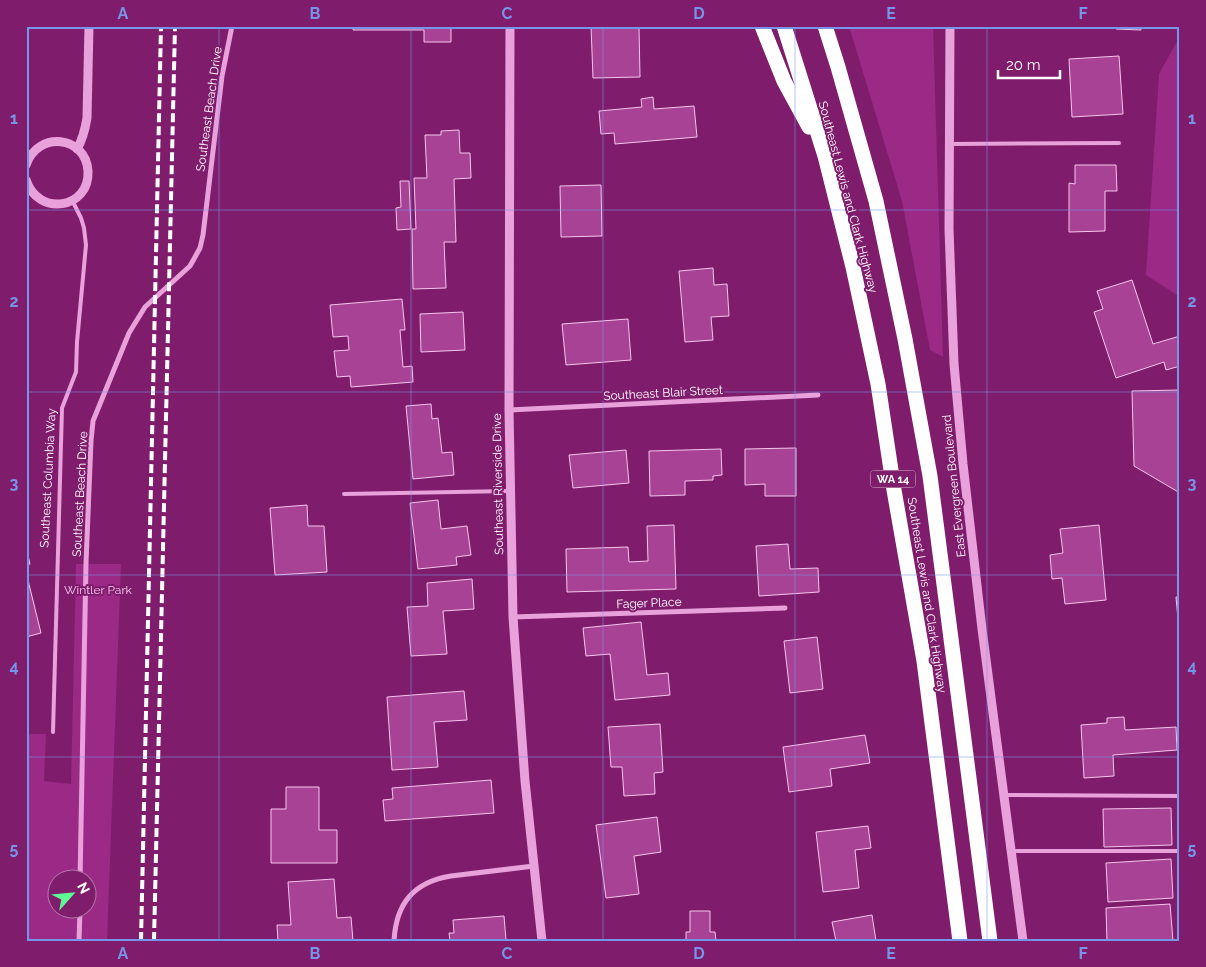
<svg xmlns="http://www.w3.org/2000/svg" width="1206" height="967" font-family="Raleway,sans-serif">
<rect width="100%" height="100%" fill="#7f1d6c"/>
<g fill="#9a2a85" fill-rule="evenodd">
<path d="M849 26H933L943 357 930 350 902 201Z"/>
<path d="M1180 36V297L1146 275 1159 74Z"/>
<path d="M76 564H121L107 941H26V734H46L44 781 71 784ZM58 880H88V910H58Z"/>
</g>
<g fill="#a74294" stroke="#f6c5ed">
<path d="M353 26H451V42H424V30H353Z"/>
<path d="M591 26H624V28H639L640 77 593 78Z"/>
<path d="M1116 26H1141V30L1116 29Z"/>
<path d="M1119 56 1123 114 1072 117 1069 59Z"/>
<path d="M653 97 654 109 694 106 697 137 615 144 614 133 601 134 599 111 642 107 641 99Z"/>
<path d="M459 130 460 153H470L471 178 454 179 456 242H444L446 288 413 289 412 229H416L414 178H427L425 135H441V131Z"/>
<path d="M1075 165H1116L1117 191H1105V231L1069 232V183L1075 184Z"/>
<path d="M400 181H409L411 229 397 230 396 208 401 207Z"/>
<path d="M601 185 602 236 561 237 560 186Z"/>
<path d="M713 268 714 285 727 284 729 316 711 317 713 340 685 342 679 271Z"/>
<path d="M1132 280 1153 344 1180 336V366L1166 370 1164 362 1116 378 1094 312 1103 309 1097 291Z"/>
<path d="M402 299 405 330H400L403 367 412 366 413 382 351 387 350 376 337 377 334 351 349 350 348 336 333 337 330 305Z"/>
<path d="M463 312 465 350 421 352 420 314Z"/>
<path d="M628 319 631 360 566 365 562 324Z"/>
<path d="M1180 390V493L1134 466 1132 391Z"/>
<path d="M431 404 432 419 438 418 442 453 452 452 454 475 413 479 406 406Z"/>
<path d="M796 448V496H765V484L745 485V449Z"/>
<path d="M721 449 722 475 713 476V480L685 481V495L650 496 649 451Z"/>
<path d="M626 450 629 483 573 488 569 455Z"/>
<path d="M438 500 441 529 467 526 471 555 456 557 457 565 418 569 410 503Z"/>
<path d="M307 505 308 526H324L327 572 275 575 270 508Z"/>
<path d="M674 525 676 589 567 592 566 549 628 547 629 562 648 561 647 526Z"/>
<path d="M1099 525 1106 600 1065 604 1062 578 1052 579 1050 555 1063 553 1060 529Z"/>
<path d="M788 544 790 569 818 568 819 592 759 596 756 546Z"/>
<path d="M26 548 30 564 26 565Z"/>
<path d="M26 572 41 633 26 637Z"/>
<path d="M472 579 474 609 443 611 447 654 411 656 407 607 428 606 427 583Z"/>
<path d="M1176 597H1180V642Z"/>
<path d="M641 622 647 675 668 673 670 695 615 700 610 654 586 656 583 628Z"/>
<path d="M817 637 823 689 790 693 784 641Z"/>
<path d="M464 691 467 720 434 722 438 767 392 770 387 697Z"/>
<path d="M1124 717 1125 730 1176 727 1177 750 1113 755 1114 776 1084 778 1081 725 1107 723V718Z"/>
<path d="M660 724 663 772 654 773 655 794 624 796 622 767H611L608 727Z"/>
<path d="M865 735 870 763 830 769 832 786 789 792 783 747Z"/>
<path d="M491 780 494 813 385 821 383 800 393 799 392 788Z"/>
<path d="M286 787H319V830H337V863H271V809H286Z"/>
<path d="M1171 808 1172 845 1104 847 1103 809Z"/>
<path d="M657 817 661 852 634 856 639 894 606 898 596 825Z"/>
<path d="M868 826 871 848 855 850 859 888 823 892 816 832Z"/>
<path d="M1171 859 1173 898 1108 902 1106 863Z"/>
<path d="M334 879 337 918 351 917 353 941H278L277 925H291L288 882Z"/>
<path d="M1170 904 1173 941H1107L1106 908Z"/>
<path d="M690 911H710V932H715L716 941H686V932H690Z"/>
<path d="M872 915 876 941H836L832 922Z"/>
<path d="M504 916 506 940 450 941 449 933H454L453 920Z"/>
</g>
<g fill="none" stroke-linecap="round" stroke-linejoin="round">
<g stroke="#e9a1db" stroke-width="4">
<path d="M949 144 1119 143"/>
<path d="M344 494 511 491"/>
<path d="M53 732 62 408 76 372 77 342 86 245 84 228 81 218 72 200"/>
<path d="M1005 795 1180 796"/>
<path d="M1011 851H1180"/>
</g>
<g stroke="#e9a1db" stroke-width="5">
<path d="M509 410 818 395"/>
<path d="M513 617 785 608"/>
<path d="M80 880 86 563 91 441 93 421 129 333 145 307 190 266 200 248 203 235 222 76 232 26"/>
<path d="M79 941 80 910"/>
<path d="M394 941C396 903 414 882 451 876L534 866"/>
</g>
<g stroke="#e9a1db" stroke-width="9">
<path d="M510 26 509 410 513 617 525 781 542 941"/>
<path d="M950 26 949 229 954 364 963 464 982 629 1023 941"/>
<path d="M77 149C83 139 85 130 87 118L89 26"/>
<path d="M26 165C38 130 86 136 88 171 90 209 38 217 26 180"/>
</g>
<g stroke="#fff" stroke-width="15">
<path d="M762 26 784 81 809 127"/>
<path d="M784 26 825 156 853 267 878 384 894 490 924 661 960 941"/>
<path d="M825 26 838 67 876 201 905 339 930 476 990 941"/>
</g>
<g stroke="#fff" stroke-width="4" stroke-dasharray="9 4" stroke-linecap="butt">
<path d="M141 941 161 26"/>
<path d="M154 941 175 26"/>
</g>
</g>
<path fill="none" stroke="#7795e8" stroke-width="1" stroke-opacity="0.55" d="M219 26V941M411 26V941M603 26V941M795 26V941M987 26V941M26 210H1180M26 392H1180M26 575H1180M26 757H1180"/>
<g text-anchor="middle" stroke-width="4" stroke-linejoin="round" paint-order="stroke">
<rect fill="#7f1d6c" stroke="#d9bbd3" stroke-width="1" x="870.5" y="470.5" width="45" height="17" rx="4"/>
<g font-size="11" font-weight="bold" fill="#fff">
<text x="893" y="483">WA 14</text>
</g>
<g font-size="12" fill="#fff" stroke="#7f1d6c">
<text transform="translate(209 109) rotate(-82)" y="4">Southeast Beach Drive</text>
<text transform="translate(848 197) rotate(75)" y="4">Southeast Lewis and Clark Highway</text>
<text transform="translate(663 393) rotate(-3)" y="4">Southeast Blair Street</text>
<text transform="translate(48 478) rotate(-87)" y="4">Southeast Columbia Way</text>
<text transform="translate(498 484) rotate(-91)" y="4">Southeast Riverside Drive</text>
<text transform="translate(954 486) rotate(-96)" y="4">East Evergreen Boulevard</text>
<text transform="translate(80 494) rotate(-87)" y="4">Southeast Beach Drive</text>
<text transform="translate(927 595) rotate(81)" y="4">Southeast Lewis and Clark Highway</text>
<text transform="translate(649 603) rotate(-2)" y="4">Fager Place</text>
</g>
<g font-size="12" fill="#f6c5ed" stroke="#7f1d6c">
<text x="98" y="594">Wintler Park</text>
</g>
</g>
<rect width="1206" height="967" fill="none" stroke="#7f1d6c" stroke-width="55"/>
<g transform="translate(72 894) rotate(63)"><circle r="24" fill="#7f1d6c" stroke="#b277a7"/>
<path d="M0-4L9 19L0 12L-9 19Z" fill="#60f895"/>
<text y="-8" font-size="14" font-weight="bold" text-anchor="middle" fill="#ffffff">N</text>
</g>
<path d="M998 70v8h62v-8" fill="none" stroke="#ffffff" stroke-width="2.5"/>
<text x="1006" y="70" font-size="15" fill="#ffffff" stroke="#7f1d6c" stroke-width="4" paint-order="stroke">20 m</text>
<rect x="28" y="28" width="1150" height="912" fill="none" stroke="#7795e8" stroke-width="2"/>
<g font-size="16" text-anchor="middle" font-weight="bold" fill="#7795e8">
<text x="123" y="19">A</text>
<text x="315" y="19">B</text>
<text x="507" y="19">C</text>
<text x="699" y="19">D</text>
<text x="891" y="19">E</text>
<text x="1083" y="19">F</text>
<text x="14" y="124">1</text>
<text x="1192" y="124">1</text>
<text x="14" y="307">2</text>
<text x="1192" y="307">2</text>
<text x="14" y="489">3</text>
<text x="1192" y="489">3</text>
<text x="14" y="672">4</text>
<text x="1192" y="672">4</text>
<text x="14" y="854">5</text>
<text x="1192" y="854">5</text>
<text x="123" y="959">A</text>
<text x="315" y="959">B</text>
<text x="507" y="959">C</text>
<text x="699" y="959">D</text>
<text x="891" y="959">E</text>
<text x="1083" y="959">F</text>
</g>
</svg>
